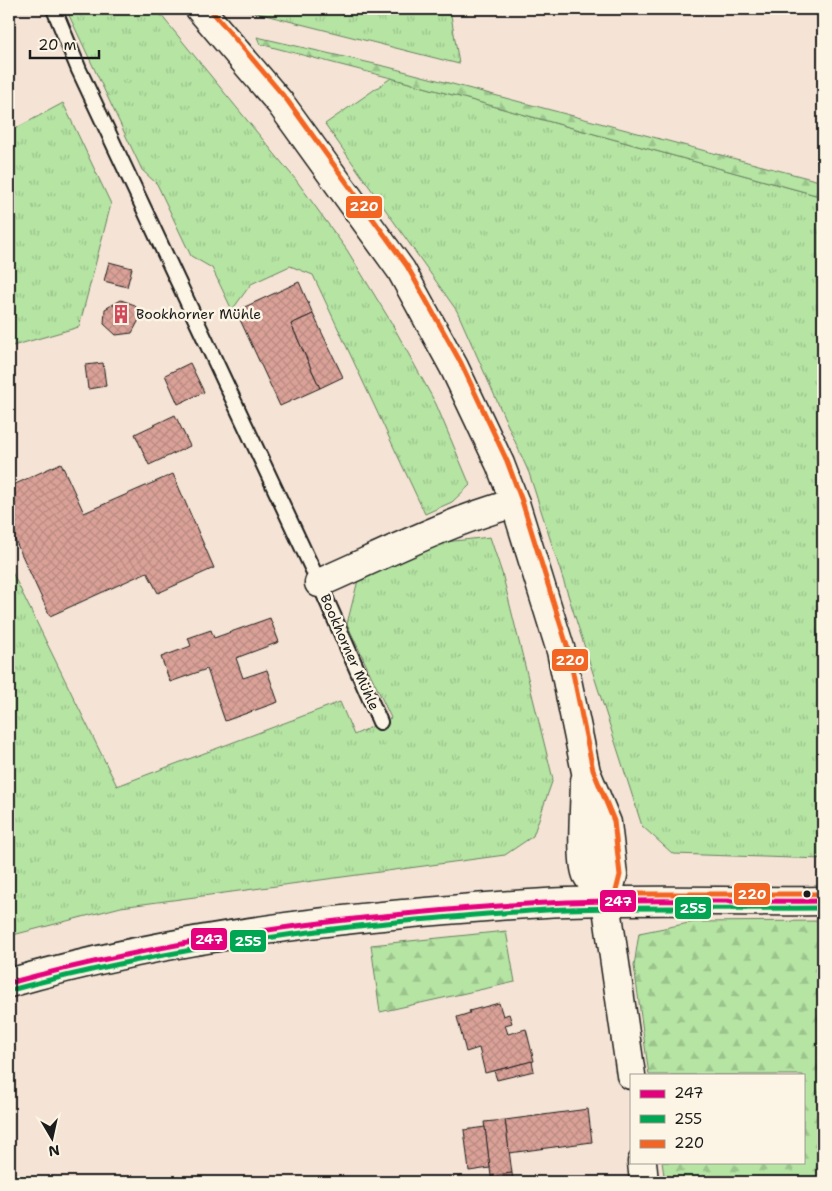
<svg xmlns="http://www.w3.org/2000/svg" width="832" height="1191" font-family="'Shantell Sans',sans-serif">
<defs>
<pattern id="grass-tufts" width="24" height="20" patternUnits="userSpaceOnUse" patternTransform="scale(1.25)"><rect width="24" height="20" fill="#b5e4a3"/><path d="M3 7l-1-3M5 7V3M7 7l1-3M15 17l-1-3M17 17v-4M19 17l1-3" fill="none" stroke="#9bc38c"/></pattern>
<pattern id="forest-firs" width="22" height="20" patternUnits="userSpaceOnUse" patternTransform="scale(1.25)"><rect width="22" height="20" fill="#b5e4a3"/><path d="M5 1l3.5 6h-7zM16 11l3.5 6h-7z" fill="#9bc38c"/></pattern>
<pattern id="building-cross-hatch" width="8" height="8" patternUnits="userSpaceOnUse" patternTransform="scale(1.25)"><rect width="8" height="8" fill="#daa197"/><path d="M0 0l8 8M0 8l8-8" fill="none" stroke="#ba8a82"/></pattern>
</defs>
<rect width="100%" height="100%" fill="#f5e4d5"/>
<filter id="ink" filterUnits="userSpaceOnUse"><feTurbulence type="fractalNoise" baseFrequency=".02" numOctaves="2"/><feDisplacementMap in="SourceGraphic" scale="10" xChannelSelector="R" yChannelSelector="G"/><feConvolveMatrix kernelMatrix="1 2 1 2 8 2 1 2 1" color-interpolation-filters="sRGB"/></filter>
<g filter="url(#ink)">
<g fill="url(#grass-tufts)" stroke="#688060">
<path d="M66 9H156L296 180 347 250 391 322 436 404 470 485 452 502 425 514 313 275 290 266 251 284 232 310 212 268 191 256 157 184 142 170Z"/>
<path d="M241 9H450L459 64Z"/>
<path d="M391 78 823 197V859L673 854 642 826 529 473 457 311 325 124Z"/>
<path d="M63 103 111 204 79 327 9 347V132Z"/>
<path d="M490 537 502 573 553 779 533 836 505 855 121 907 9 936V566L117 786 340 702 354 735 391 718 347 624 358 580 445 542Z"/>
</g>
<g fill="url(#forest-firs)" stroke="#688060">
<path d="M257 37 388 67 823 182V197L391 78 260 44Z"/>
<path d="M823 921V1182H665L662 1162H803V1075H649L634 966 639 933 694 922Z"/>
<path d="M506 931 515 982 380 1012 371 945Z"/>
</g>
<g fill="url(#building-cross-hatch)" stroke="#1c1c1c">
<path d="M109 262 132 268 127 287 104 281Z"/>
<path d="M299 282 313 314 291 324 320 388 280 406 236 311Z"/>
<path d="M121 300 135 305 140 318 132 333 116 335 104 324 105 309Z"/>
<path d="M313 314 343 377 320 388 291 324Z"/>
<path d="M103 363 106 386 88 389 85 365Z"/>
<path d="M190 363 204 392 178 404 165 375Z"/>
<path d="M175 415 190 446 149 465 135 434Z"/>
<path d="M61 463 84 513 173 474 214 568 158 593 147 572 50 616 9 527V487Z"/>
<path d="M270 618 279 642 236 658 243 678 267 670 278 702 225 721 207 669 170 682 161 657 191 646 188 638 211 630 214 638Z"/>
<path d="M499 1003 503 1016 509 1014 512 1023 505 1025 508 1034 526 1029 534 1061 485 1073 479 1048 466 1052 457 1017 470 1013 469 1011Z"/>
<path d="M532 1061 534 1071 497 1080 494 1071Z"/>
<path d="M588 1109 592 1142 509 1153 505 1120Z"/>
<path d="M505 1120 512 1173 491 1176 484 1122Z"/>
<path d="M485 1127 490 1168 469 1171 464 1130Z"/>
<path d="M512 1173 513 1182H492L491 1176Z"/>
</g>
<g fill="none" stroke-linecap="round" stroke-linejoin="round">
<g stroke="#1c1c1c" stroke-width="18">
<path id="lane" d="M54 9 79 70 319 583 380 722"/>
</g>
<g stroke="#1c1c1c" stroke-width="31">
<g id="street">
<path d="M319 583C383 555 447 522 515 503"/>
<path d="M606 901 631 1075"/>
<path d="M642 1162 644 1182"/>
</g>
</g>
<g stroke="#1c1c1c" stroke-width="31">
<g id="secondary">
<path d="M200 9 281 104 401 270 454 367 500 464 515 503 561 651 586 772 607 823 613 875 606 901"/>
<path d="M585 781C585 801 580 861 587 875 592 884 600 893 606 901"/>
<path d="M9 983C137 946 270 926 403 914 458 909 512 904 567 902 652 899 738 902 823 901"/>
</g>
</g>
<use href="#lane" stroke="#fcf5e5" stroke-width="14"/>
<use href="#street" stroke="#fcf5e5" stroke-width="28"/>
<use href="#secondary" stroke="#fcf5e5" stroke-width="28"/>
<g stroke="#fcf5e5" stroke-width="9">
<path id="bus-1" d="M9 983C142 947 277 925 415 913 466 908 516 904 567 902 652 899 738 902 823 901"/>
</g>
<g stroke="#fcf5e5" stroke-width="9">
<path id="bus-2" d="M11 990C144 954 279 933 416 920 467 916 517 911 568 909 653 907 738 909 823 908"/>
</g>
<g stroke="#fcf5e5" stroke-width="9">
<g id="bus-3">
<path d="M210 9 287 100 407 266 461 363 507 461 522 501 568 649 593 770 614 821 620 875 613 903"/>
<path d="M606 894H823"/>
</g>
</g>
<use href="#bus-1" stroke="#e5007d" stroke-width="5"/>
<use href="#bus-2" stroke="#00a651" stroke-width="5"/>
<use href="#bus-3" stroke="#f26522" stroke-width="5"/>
</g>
</g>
<defs>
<g id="building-bare" transform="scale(1.5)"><path d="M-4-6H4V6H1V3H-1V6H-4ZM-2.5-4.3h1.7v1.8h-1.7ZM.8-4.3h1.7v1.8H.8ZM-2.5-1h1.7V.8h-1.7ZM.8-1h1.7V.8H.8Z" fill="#d1495b" stroke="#fcf5e5" stroke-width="2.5" paint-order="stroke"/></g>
</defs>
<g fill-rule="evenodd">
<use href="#building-bare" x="121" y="314"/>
</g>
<circle fill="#1c1c1c" stroke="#fcf5e5" stroke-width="2" cx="807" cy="894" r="4.5"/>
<g text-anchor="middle" stroke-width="5" stroke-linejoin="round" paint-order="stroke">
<g font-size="14" fill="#1c1c1c" stroke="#fcf5e5" text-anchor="start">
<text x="136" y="319">Bookhorner Mühle</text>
</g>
<g font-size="14" fill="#1c1c1c" stroke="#fcf5e5">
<text transform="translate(350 652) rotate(66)" y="5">Bookhorner Mühle</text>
</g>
</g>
<g stroke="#fcf5e5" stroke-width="2">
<rect x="345" y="195" width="38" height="24" rx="5" fill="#f26522"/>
<rect x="551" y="648" width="38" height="24" rx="5" fill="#f26522"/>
<rect x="733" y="882" width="38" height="24" rx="5" fill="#f26522"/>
<rect x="599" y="889" width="38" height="24" rx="5" fill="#e5007d"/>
<rect x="674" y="896" width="38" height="24" rx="5" fill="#00a651"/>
<rect x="190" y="927" width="38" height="24" rx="5" fill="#e5007d"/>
<rect x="229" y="929" width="38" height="24" rx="5" fill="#00a651"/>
</g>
<g font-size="14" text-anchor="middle" font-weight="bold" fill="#fff">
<text x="364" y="211">220</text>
<text x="570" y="665">220</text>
<text x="752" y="899">220</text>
<text x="618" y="906">247</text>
<text x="693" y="913">255</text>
<text x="209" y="944">247</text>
<text x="248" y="946">255</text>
</g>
<rect width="832" height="1191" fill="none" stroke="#fcf5e5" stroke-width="30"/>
<rect x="15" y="15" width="802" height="1161" fill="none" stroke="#1c1c1c" stroke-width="2" filter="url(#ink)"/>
<rect x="630" y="1074" width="175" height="90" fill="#fcf5e5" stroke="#a29e95"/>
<rect x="640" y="1090" width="25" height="8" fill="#e5007d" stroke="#a29e95"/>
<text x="674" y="1098" font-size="15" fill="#1c1c1c">247</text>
<rect x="640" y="1115" width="25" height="8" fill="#00a651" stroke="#a29e95"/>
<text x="674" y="1124" font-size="15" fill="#1c1c1c">255</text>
<rect x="640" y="1140" width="25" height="8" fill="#f26522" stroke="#a29e95"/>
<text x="674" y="1148" font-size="15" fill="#1c1c1c">220</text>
<g transform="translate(52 1138) rotate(171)" stroke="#fcf5e5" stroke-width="4" paint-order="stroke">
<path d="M0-4L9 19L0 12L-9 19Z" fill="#1c1c1c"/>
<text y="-8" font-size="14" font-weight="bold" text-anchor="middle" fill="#1c1c1c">N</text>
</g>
<path d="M30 50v8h69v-8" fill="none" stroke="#1c1c1c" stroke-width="2.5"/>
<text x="38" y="50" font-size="15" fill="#1c1c1c" stroke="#fcf5e5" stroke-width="4" paint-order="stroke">20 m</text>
</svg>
